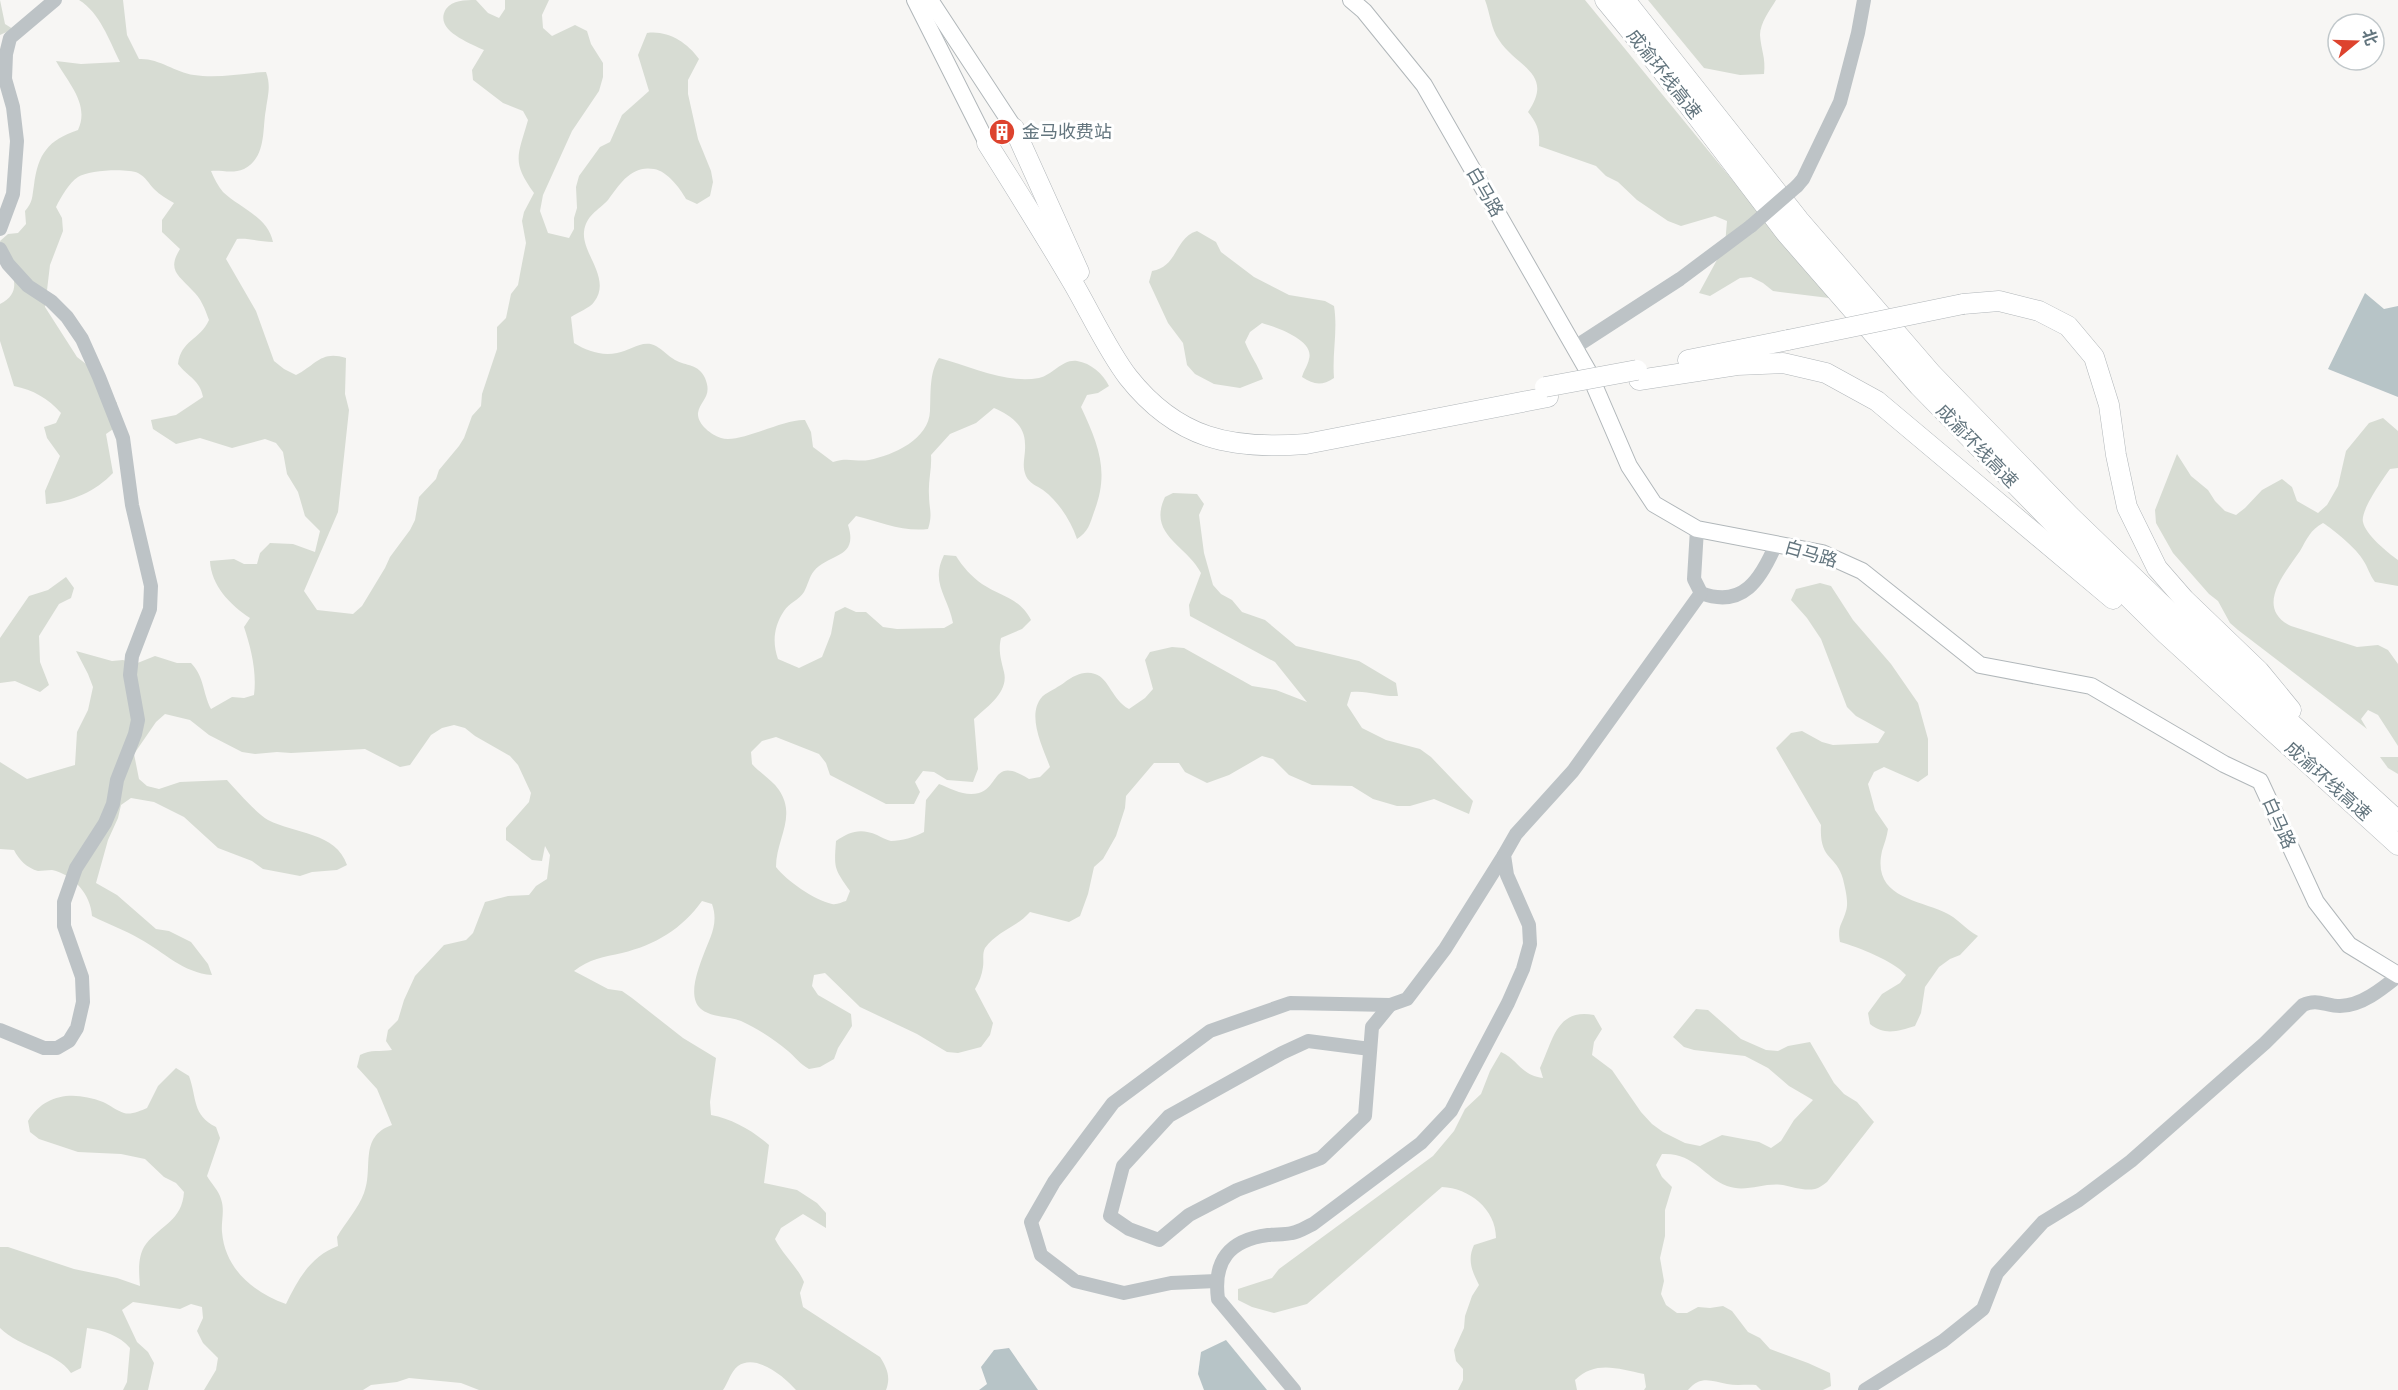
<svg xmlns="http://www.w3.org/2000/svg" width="2398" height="1390" font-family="'PT Sans Narrow','Noto Sans SC',sans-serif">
<rect width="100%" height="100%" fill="#f7f6f4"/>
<g fill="#d7dcd3">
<path d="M0 0 5 24 13 29 0 35Z"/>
<path d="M79 0H123L127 35 139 59C159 58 174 72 194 75 218 79 241 73 266 72 271 86 268 94 266 109 262 129 267 157 244 169 233 174 222 170 211 171 214 178 218 186 223 192 240 208 268 217 273 242 260 242 250 238 237 239L226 259 256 311 274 361 284 369 296 375C316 365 321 350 346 358L345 394 349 410 338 512 304 591 317 610 353 614 362 606 385 568 390 557 410 530 415 520 419 497 436 479 439 470 459 446 464 438 472 416 481 406 482 394 497 349V327L506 318 511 294 518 285 520 274 526 243 522 221 524 212 534 193C511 161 518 156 528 120L523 111 503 103 473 80 472 70 484 50C470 43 433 30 446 9 453 0 464 0 476 0L488 13 499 18 505 9V0H549L542 15 543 28 552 36 575 25 587 31 591 44 603 63V77L599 91 572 131 543 195 540 211 548 233 569 238 574 229V218L577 208 576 187 579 176 600 147 610 142 622 115 649 91 638 55 647 33C667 30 687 42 699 59L688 80V94L698 139 711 171 713 182 710 196 697 204 686 199C680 188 667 171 654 169 631 165 620 184 608 200 598 211 586 215 584 232 582 254 612 279 594 302 590 308 578 312 571 317L574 343C587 351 601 356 617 353 631 351 642 339 656 346 663 350 668 356 675 360 686 366 699 364 705 378 713 397 700 400 698 413 697 424 711 435 721 438 740 444 782 419 805 420L811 432 813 447 833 462C847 457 856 462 869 460 894 455 929 439 930 411 931 393 929 373 939 358 971 366 1005 384 1039 378 1053 375 1062 359 1077 361 1091 363 1103 374 1109 386L1098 393 1087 395 1081 407C1098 444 1110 471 1094 512 1090 524 1088 532 1077 539 1071 521 1059 502 1043 490 1037 486 1029 483 1026 476 1021 465 1026 455 1025 444 1025 425 1010 415 994 408L976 423 950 434 931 455C932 469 928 481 929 495 929 509 933 514 928 529 903 532 880 522 856 516L848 525C859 559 829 553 814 571 809 577 808 585 804 592 799 600 789 603 784 611 774 626 772 642 778 659L799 668 822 657 831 634 835 612 845 607 856 612H866L883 627 897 629 944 628 953 623C948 596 930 583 944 555L956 556C963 567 971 576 982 584 1000 596 1020 598 1031 620L1022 629 1001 638C998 651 1001 659 1004 672 1009 692 987 707 974 719L978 769 973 782 947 780 934 772 923 771 915 782 920 792 914 804H886L830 775 826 763 819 754 776 737 762 741 751 752 752 764C760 773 772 780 779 790 797 817 776 839 776 867 787 881 814 900 832 904 837 905 842 902 846 901L850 891C834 868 834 869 836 841 850 831 861 828 877 835 881 837 887 840 891 841 901 841 915 837 924 832L926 800 939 784C952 789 965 797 979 793 1000 787 992 756 1029 779L1040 777 1050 767C1043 748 1026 715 1042 697 1044 694 1059 687 1065 682 1073 676 1084 670 1095 674 1109 678 1112 700 1129 709L1145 698 1153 689 1145 660 1150 652 1172 647 1184 648 1252 686 1276 690 1307 702 1275 662 1190 616 1189 605 1201 573C1187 545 1147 535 1165 497L1173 493 1197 494 1204 504 1199 515 1204 553 1213 585 1221 594 1232 600 1242 612 1265 620 1296 646 1359 661 1396 683 1398 696C1382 697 1368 690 1351 692L1347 705 1362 728 1386 740 1420 749 1431 757 1473 801 1469 814 1434 799 1410 806H1397L1373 799 1352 786 1312 785 1289 775 1273 759 1262 756 1229 775 1207 783 1185 772 1179 763H1154L1126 796 1125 808 1116 836 1103 859 1094 867 1088 894 1080 916 1069 922 1030 912C1017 927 997 931 985 948 982 954 984 960 983 967 982 975 979 982 975 989L993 1023 990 1035 981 1047 958 1053 947 1052 917 1034 860 1007 825 973 814 975 812 986 818 995 851 1014 852 1026 838 1048 834 1059 820 1067 809 1069C800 1064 796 1058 788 1051 775 1040 757 1028 741 1021 729 1016 712 1018 701 1009 687 997 698 970 703 956 710 937 719 924 712 904L702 901C682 929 655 945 622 953 604 957 589 959 574 971L608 989 622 991 632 998 683 1038 716 1058 710 1102 711 1115C732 1119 752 1130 769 1145L764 1183 797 1190 817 1203 826 1213V1228L803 1214 781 1228 775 1239C783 1255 797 1266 804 1282L800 1293 803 1307 880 1357C887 1368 891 1377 886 1390H796C785 1377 756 1353 738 1366 731 1371 728 1383 723 1390H479L461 1383 409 1378 397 1382 371 1385 363 1390H204L216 1370 218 1358 203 1343 197 1331 203 1318 202 1307 191 1304 180 1309 133 1302 122 1310 137 1342 148 1352 154 1363 148 1390H123L127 1382 130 1348C120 1336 103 1330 87 1328L81 1368 71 1373C57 1352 20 1348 0 1328V1247H8L74 1269 117 1278 140 1286C139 1273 137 1256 146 1244 161 1225 182 1221 184 1192L176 1183 164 1177 145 1159 121 1154 78 1152 39 1139 30 1132 28 1121C45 1093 74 1091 103 1102 110 1105 117 1111 124 1113 131 1115 140 1111 147 1108L158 1086 176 1068 189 1076C197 1098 192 1115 216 1127L220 1138 207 1176C211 1183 219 1191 221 1199 225 1210 221 1221 222 1232 225 1269 253 1292 286 1304 298 1279 311 1256 338 1246L337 1237C345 1223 358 1209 364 1193 374 1168 358 1137 392 1125L377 1089 357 1067 360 1055C371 1049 380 1052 392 1050L386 1041 388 1030 398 1020 404 1000 415 976 444 945 466 940 473 933 485 902 508 896 529 895 536 886 547 879 550 855 545 846 542 861 532 860 506 840V828L529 802 531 793 518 765 510 756 475 736 465 728 454 725 442 728 431 735 410 765 400 767 365 749 291 753 277 752 255 754 242 752 209 735 190 720 165 714 156 722 134 754 139 779 147 786 159 789 180 782 227 780C237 791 256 813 268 820 295 834 336 832 347 865L337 870 312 872 300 876 263 869 252 861 218 848 184 817 154 802 131 798 121 805 118 818 108 840 96 883 117 895 156 929 169 931 191 942 208 964 212 975C183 973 164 952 140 939 125 930 108 924 92 916 91 895 74 875 52 870 47 870 42 871 38 871 27 868 19 860 14 850L0 849V762L27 779 75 765 77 732 88 710 93 687 88 674 76 651 112 661 123 660 135 664 155 656 177 663H191C205 678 202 691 211 709L232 697 244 698 254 695C257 672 251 648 244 627L250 618C230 605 211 585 210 561L234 559 244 564H257L260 553 270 543 293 544 315 552 320 531 305 516 298 492 287 474 283 452 276 443 265 439 232 448 200 438 176 444 153 429 151 420 176 415 203 397C200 380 188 377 178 364 181 340 200 340 209 320 205 309 201 298 192 290 178 275 167 270 180 249L162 232V220L174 203C167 199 160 195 154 189 149 184 146 177 138 173 127 168 88 170 78 177 69 183 61 197 56 207L62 218 63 231 50 265 45 307 77 357 86 364 117 403 116 427 106 434 113 473C96 491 72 502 46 504L45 491 60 456 47 438 44 427 56 423 61 413C48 398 33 390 14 386L0 341V304C30 289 4 263 0 241L8 234 18 233 26 224 25 211C33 202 32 197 34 185 38 154 48 140 78 130 90 104 68 83 56 61L81 64 120 62C109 40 100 13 79 0Z"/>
<path d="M1485 0H1585L1829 298 1773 291 1763 283 1751 277 1740 278 1710 296 1699 293 1725 245 1727 221 1715 216 1681 226 1668 221 1637 200 1618 182 1606 176 1596 166 1539 146C1540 131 1537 123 1528 112 1555 73 1516 67 1499 40 1491 29 1490 13 1485 0Z"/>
<path d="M1648 0H1776C1770 10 1760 23 1760 35 1761 50 1766 58 1764 74L1740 75 1704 68Z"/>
<path d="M1197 231 1216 242 1221 252 1254 277 1289 295 1325 301 1334 306C1338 331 1332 353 1334 378 1322 386 1314 385 1302 377 1304 370 1308 365 1309 359 1315 340 1275 327 1262 323L1250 332 1245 342C1250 355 1258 365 1263 379L1240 388 1214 384 1195 374 1187 365 1183 343 1168 323 1149 282 1152 271C1179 266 1174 238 1197 231Z"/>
<path d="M2383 418 2398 431V468L2390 469C2383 479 2360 511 2363 522 2365 534 2388 553 2398 560V586L2375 582C2369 574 2368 567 2363 560 2358 550 2333 529 2323 523 2310 530 2307 539 2300 551 2285 573 2254 608 2291 626L2357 647 2378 645 2388 650 2398 664V746L2378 715 2368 710 2361 719 2367 729 2238 630 2230 623 2218 601 2209 594 2173 553 2156 523 2155 510 2177 454 2191 476 2208 490 2215 501 2225 511 2236 515 2245 508 2262 490 2282 479 2292 487 2297 501 2318 513 2327 505 2338 486 2346 451 2369 423Z"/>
<path d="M66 577 74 588 71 598 59 604 39 636 40 662 49 685 40 692 15 681 0 683V638L29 596 48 590Z"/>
<path d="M1820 583 1831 586 1853 620 1891 664 1918 703 1928 739V775L1918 782 1884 767 1874 772 1868 784 1875 810 1888 829C1887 837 1884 844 1882 851 1872 896 1914 899 1944 912 1958 918 1965 929 1978 936L1960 955 1950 959 1939 967 1925 987 1921 1013 1915 1026C1898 1031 1885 1036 1870 1024L1868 1013 1882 994 1900 983 1906 975C1894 961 1858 947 1840 942 1837 926 1842 925 1846 911 1849 902 1845 888 1843 879 1836 854 1819 861 1821 825L1776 748 1791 733 1802 731 1822 742 1833 745 1878 743 1885 732 1856 716 1847 707 1821 639 1807 618 1791 600 1796 589Z"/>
<path d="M2380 757H2398V774L2388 768Z"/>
<path d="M1696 1009 1708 1010 1741 1039 1766 1050 1778 1051 1788 1046 1810 1042 1834 1083 1844 1094 1857 1102 1874 1122 1827 1182C1823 1185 1819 1188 1815 1189 1803 1191 1794 1187 1783 1185 1764 1182 1746 1193 1727 1186 1704 1177 1694 1152 1662 1154L1656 1165 1662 1177 1672 1187 1665 1210V1236L1660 1258 1664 1281 1661 1294 1666 1305 1677 1313H1687L1698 1307 1710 1308 1723 1306 1732 1311 1748 1332 1760 1338 1770 1349 1808 1363 1830 1373 1831 1386 1823 1390H1761L1756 1385C1747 1384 1737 1386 1727 1384 1711 1381 1701 1375 1688 1390H1644L1646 1387 1644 1374C1618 1369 1596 1360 1575 1380L1577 1390H1458L1463 1380V1369L1456 1361 1454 1350 1464 1328 1465 1316 1472 1296 1479 1285C1472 1271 1467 1260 1474 1245L1496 1238C1496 1209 1469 1188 1442 1187L1307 1304 1274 1313 1252 1307 1238 1300V1289L1272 1278 1279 1269 1433 1156 1454 1131 1465 1109 1481 1094 1490 1071 1501 1052C1520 1061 1520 1075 1543 1078L1540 1068C1553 1041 1556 1008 1594 1015L1602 1029 1594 1042 1592 1055 1612 1070 1641 1112 1652 1124 1663 1132 1685 1143 1700 1146 1722 1135 1759 1142 1771 1148 1781 1141 1794 1120 1813 1100 1789 1086 1768 1068 1745 1056 1694 1050 1684 1047 1673 1037Z"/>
</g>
<g fill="#b7c4c7">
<path d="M2365 293 2384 309 2398 306V397L2328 369Z"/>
<path d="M1226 1340 1267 1390H1204L1198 1374 1201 1352Z"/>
<path d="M1009 1348 1038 1390H979L987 1384 981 1367 994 1350Z"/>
</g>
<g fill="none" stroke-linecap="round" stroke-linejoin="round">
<g stroke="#b1b7ba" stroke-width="18">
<g id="major">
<path d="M915 0 987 143"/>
<path d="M930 0 1014 128"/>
<path d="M1351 0 1364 11 1424 85 1588 371 1629 466 1654 504 1697 529 1822 553 1862 571 1980 665 2091 686 2224 764 2260 781 2316 902 2349 945 2398 975"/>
</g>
</g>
<g stroke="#b1b6b9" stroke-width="21">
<g id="highway">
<path d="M1605 0 1647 51 1785 232 1919 386 2058 528 2166 634 2398 845"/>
<path d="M1625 0 1799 220 1932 374 2070 516 2179 621 2398 821"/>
<path d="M1014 128 1079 272"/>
<path d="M987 143C1016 189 1045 235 1073 283 1090 312 1108 351 1128 377 1177 439 1231 450 1306 444L1548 397"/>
<path d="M1963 304 1999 301 2039 311 2068 326 2094 357 2109 405 2116 455 2127 507 2157 568 2184 599 2259 671 2291 710"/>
<path d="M1688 360 1788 340"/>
<path d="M1639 380 1737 365 1783 363 1826 373 1877 401 2113 599"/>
</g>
</g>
<g stroke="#bdc3c6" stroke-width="14">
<path d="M1797 186 1803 179 1840 102 1858 33 1864 0"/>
<path d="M0 229 13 194 17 141 13 107 5 79 6 54 10 38 55 0"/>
<path d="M0 249 8 264 28 286 51 301 67 317 82 339 99 377 123 438 132 505 151 586 150 609 132 656 130 675 138 720 135 734 117 780 113 804 105 823 76 868 64 902V926L82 977 83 1002 77 1028 69 1041 57 1048H44L0 1030"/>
<path d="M1575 347 1680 279 1751 226"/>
<path d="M1697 529 1694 579 1701 593C1743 609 1761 579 1776 544"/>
<path d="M1370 1049 1308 1041 1282 1053 1169 1116 1123 1166 1110 1216 1129 1229 1159 1240 1189 1215 1237 1190 1321 1158 1365 1116 1372 1027 1390 1005"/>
<path d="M1216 1281 1171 1283 1124 1293 1075 1281 1041 1255 1031 1222 1054 1182 1113 1103 1210 1031 1290 1003 1390 1005 1407 999 1445 949 1504 855"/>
<path d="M1294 1390 1218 1299C1213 1261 1229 1240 1268 1235 1276 1234 1284 1235 1292 1233 1299 1232 1306 1227 1313 1224L1421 1143 1451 1111 1508 1003 1523 969 1530 944 1529 925 1507 875 1504 855 1516 834 1573 771 1701 593"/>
<path d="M1865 1390 1943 1341 1983 1309 1997 1273 2043 1222 2079 1200 2131 1161 2265 1043 2303 1005C2317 998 2326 1006 2340 1006 2361 1006 2382 989 2398 976"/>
</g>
<use href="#major" stroke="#fff" stroke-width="16"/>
<use href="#highway" stroke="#fff" stroke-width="20"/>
<g stroke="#b1b6b9" stroke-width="21" stroke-linecap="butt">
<g id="highway-bridge">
<path d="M1788 340 1963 304"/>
<path d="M1545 387 1637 370"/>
</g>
</g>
<path stroke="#bdc3c6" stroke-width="14" d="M1751 226 1797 186"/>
<use href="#highway-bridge" stroke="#fff" stroke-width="20"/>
</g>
<defs>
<g id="building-disc" transform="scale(1.35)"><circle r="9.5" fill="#dd432e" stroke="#fff"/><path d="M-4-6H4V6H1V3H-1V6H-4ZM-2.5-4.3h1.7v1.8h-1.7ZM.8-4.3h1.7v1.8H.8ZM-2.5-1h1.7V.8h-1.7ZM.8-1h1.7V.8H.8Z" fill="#fff"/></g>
</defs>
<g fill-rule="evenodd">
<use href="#building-disc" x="1002" y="132"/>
</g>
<g text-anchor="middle" stroke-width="6" stroke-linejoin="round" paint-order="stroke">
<g font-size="18" fill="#63757e" stroke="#fff">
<text transform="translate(1664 74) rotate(52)" y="6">成渝环线高速</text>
<text transform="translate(1485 192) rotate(60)" y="6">白马路</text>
<text transform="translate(1977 446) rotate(46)" y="6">成渝环线高速</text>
<text transform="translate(1811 554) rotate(16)" y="6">白马路</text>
<text transform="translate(2328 781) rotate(42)" y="6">成渝环线高速</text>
<text transform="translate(2279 823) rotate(66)" y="6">白马路</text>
</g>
<g font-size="18" fill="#63757e" stroke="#fff" text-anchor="start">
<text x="1022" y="138">金马收费站</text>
</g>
</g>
<g transform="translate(2356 42) rotate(71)"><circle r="28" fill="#ffffff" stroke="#c1c8cb" stroke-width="1.5"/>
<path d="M0-4.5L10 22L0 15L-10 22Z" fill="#dd432e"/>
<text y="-9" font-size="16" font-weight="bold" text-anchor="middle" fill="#63757e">北</text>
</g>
</svg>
